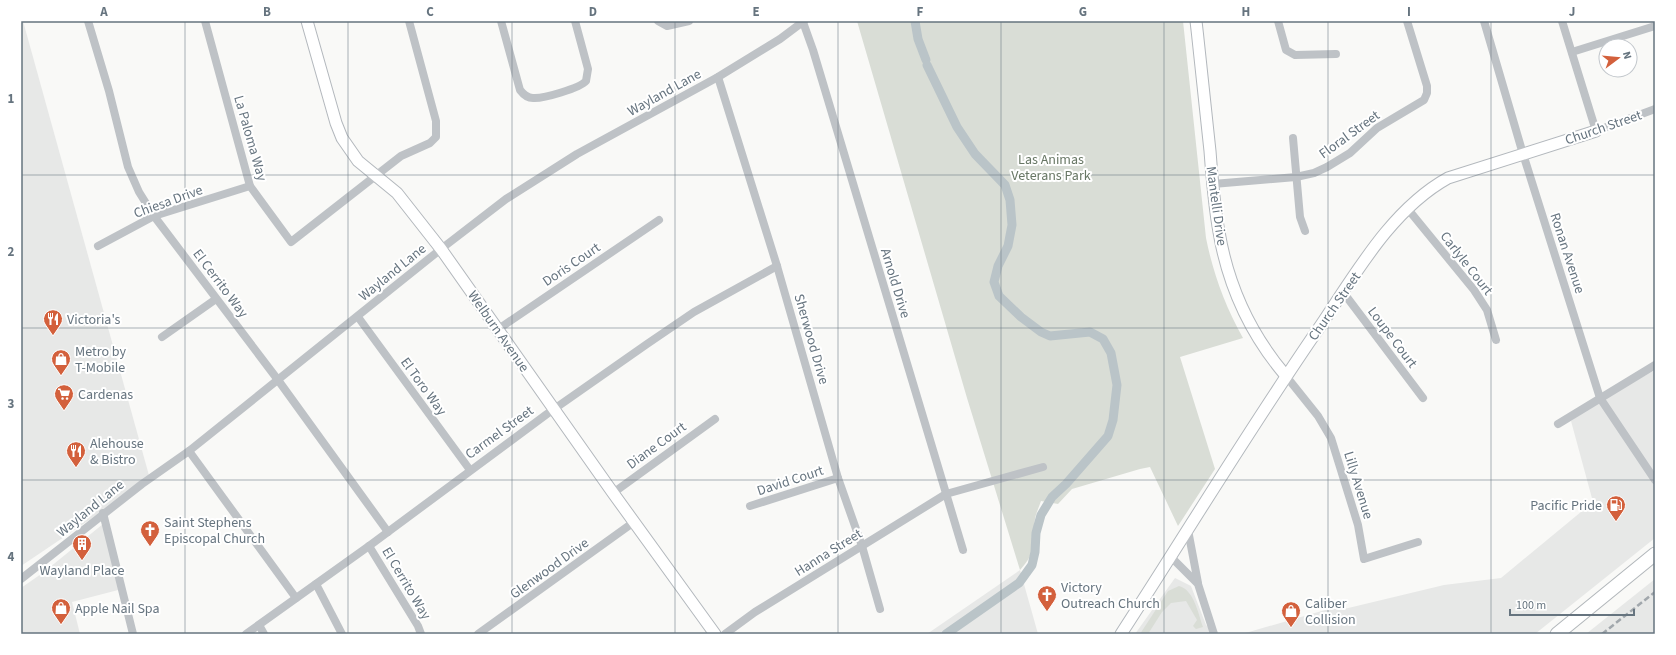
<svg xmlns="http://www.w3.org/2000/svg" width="1676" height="655" font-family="'Source Sans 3',sans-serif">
<rect width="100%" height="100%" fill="#f9f9f7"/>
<g fill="#e7e8e7">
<path d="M21 21H23L150 479 21 566Z"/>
<path d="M1655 370V538L1535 634H1242L1332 608 1340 610 1444 585 1501 578 1593 502 1571 421 1598 402Z"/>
<path d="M103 524 122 589 72 602 80 634H21V588L44 572Z"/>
<path d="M1020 570 1038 634H927Z"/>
<path d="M1175 578 1191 586 1206 625 1216 634H1135Z"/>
<path d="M1655 579V634H1586Z"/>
</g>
<g fill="#d9ddd6">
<path d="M857 21H1183L1206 238C1213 273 1225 306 1243 338L1180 357 1215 469 1178 526 1150 467 1140 469 1072 489 1058 504 1041 501C1039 507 1036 513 1035 519 1031 543 1038 551 1020 570L967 398Z"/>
<path d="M1179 586C1194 590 1198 613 1203 627L1196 629 1193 626 1197 620 1186 601 1171 603 1162 612 1148 634H1140L1168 591Z"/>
</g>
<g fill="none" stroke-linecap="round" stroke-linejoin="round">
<g stroke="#bac4c8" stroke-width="9">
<path d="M915 21 918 39 926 60"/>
<path d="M927 65 957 127 975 154 1005 185 1010 200 1012 225 1008 246 998 266 994 282 999 296 1021 317 1041 332 1050 336 1090 332 1103 339 1111 353 1117 385 1113 420 1108 436 1066 484 1052 497 1041 515 1036 533 1035 552 1032 565 1019 583 946 634"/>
</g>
<g stroke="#b3b8bd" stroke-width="13">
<g id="secondary">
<path d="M307 21 336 123 342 138 358 161 397 193 441 249 613 493 715 634"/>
<path d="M1196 21C1201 64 1205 107 1210 151 1212 178 1214 205 1219 232 1228 285 1251 335 1286 376"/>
<path d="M1121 634C1188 531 1251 426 1321 325 1356 273 1392 209 1448 178L1596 131"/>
</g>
</g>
<g stroke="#b2b7bb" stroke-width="15">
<path id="primary" d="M1557 634 1655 554"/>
</g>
<g stroke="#bec2c6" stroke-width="8">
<path d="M88 21 109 91 128 167 139 192 154 216 278 380 388 532"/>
<path d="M205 21 250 186 291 242 401 156 430 143 436 137V121L409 21"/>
<path d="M501 21 520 90C523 94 527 98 533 98 543 99 580 88 586 81L588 69 575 21"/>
<path d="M658 21 667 26 689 21"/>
<path d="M1278 21 1286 50 1295 55 1336 54"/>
<path d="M1484 21 1523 154 1600 398 1655 480"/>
<path d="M1562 21 1596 131 1655 109"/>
<path d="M803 22 813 50 963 550"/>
<path d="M1572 52 1655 26"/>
<path d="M718 77 777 266 838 478 862 546 880 609"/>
<path d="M1293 138 1300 217 1305 231"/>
<path d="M1213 184 1296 177 1314 173 1327 167 1350 153 1377 128 1424 100 1427 93V86L1407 21"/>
<path d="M1407 208 1474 290 1487 310 1496 340"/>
<path d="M98 246 154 216 250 186"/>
<path d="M1343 292 1423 398"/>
<path d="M358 317 470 470"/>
<path d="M497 330 659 220"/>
<path d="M162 337 216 299"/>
<path d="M1286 376 1318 416 1331 438 1358 525 1364 559 1418 542"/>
<path d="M1558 424 1655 365"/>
<path d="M189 451 296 598"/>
<path d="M613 493 715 419"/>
<path d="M750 506 838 478"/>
<path d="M103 513 133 634"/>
<path d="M1188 530 1198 583"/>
<path d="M369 546 418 626 421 634"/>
<path d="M1171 557 1198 584 1214 634"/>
<path d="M21 579 142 484 189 451 441 249 506 199 577 154 718 77 780 39 804 21"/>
<path d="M316 584 342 634"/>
<path d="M259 625 264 634"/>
<path d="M246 634 369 546 547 414 647 344 694 312 777 266"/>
<path d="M478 634 634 522"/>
<path d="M725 634 755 612 946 494 1043 467"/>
</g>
<use href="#secondary" stroke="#fff" stroke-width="11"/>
<use href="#primary" stroke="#fff" stroke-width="13"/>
<path stroke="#a1a7ac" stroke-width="2.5" stroke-dasharray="6 3" stroke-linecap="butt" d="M1602 634 1655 592"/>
</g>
<path fill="none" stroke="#66747f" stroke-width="1" stroke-opacity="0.55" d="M185 21V634M348 21V634M512 21V634M675 21V634M838 21V634M1001 21V634M1164 21V634M1328 21V634M1491 21V634M21 175H1655M21 328H1655M21 480H1655"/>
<defs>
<g id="restaurant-pin" transform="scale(1)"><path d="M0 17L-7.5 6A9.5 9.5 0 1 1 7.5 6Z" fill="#d3603c" stroke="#fff"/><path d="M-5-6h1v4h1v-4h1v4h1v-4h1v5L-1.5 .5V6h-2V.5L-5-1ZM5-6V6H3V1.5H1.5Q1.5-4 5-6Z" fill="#fff"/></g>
<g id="shop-pin" transform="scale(1)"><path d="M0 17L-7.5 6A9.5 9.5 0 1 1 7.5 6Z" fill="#d3603c" stroke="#fff"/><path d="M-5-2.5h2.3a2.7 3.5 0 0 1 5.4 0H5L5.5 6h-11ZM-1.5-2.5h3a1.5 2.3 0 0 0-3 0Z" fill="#fff"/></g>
<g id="supermarket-pin" transform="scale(1)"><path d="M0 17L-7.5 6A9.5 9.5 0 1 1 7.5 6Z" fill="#d3603c" stroke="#fff"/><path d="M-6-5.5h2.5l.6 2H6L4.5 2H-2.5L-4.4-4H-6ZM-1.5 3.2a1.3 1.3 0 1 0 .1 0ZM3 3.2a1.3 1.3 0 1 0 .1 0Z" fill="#fff"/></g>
<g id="fuel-pin" transform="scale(1)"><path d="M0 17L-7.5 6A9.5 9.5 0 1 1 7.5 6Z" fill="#d3603c" stroke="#fff"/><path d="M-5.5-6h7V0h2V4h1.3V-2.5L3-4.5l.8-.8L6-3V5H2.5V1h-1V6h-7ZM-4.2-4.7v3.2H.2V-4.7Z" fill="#fff"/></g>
<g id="church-pin" transform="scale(1)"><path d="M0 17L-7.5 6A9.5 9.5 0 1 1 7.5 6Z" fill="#d3603c" stroke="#fff"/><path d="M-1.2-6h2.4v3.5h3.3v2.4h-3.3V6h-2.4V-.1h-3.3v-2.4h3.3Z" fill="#fff"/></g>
<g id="building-pin" transform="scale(1)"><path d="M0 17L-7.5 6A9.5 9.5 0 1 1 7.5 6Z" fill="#d3603c" stroke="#fff"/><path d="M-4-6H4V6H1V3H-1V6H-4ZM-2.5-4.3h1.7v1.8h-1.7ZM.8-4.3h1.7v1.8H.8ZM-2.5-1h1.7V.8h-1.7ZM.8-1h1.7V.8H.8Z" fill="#fff"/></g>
</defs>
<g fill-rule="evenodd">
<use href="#restaurant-pin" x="53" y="319"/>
<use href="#shop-pin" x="61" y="359"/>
<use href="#supermarket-pin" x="64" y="394"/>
<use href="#restaurant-pin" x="76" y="451"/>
<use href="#fuel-pin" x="1616" y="505"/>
<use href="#church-pin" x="150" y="530"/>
<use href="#building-pin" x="82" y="544"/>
<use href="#church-pin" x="1047" y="595"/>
<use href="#shop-pin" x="61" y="608"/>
<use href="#shop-pin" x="1291" y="611"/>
</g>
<g text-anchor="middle" stroke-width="4" stroke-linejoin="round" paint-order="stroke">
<g font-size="14" fill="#66747f" stroke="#fff">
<text transform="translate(664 92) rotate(-29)" y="5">Wayland Lane</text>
<text transform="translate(1603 127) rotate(-19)" y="5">Church Street</text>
<text transform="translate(1349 134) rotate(-36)" y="5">Floral Street</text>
<text transform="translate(251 138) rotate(74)" y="5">La Paloma Way</text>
<text transform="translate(168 201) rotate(-20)" y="5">Chiesa Drive</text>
<text transform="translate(1217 206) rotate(82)" y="5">Mantelli Drive</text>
<text transform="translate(1568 253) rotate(72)" y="5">Ronan Avenue</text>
<text transform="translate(1467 263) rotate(52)" y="5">Carlyle Court</text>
<text transform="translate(571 264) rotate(-34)" y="5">Doris Court</text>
<text transform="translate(392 272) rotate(-39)" y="5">Wayland Lane</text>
<text transform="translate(221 283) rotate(53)" y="5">El Cerrito Way</text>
<text transform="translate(896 283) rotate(73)" y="5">Arnold Drive</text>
<text transform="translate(1334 306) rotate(-55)" y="5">Church Street</text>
<text transform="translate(499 331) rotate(55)" y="5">Welburn Avenue</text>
<text transform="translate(1393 337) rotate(53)" y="5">Loupe Court</text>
<text transform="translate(812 339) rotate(74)" y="5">Sherwood Drive</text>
<text transform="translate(424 386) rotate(54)" y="5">El Toro Way</text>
<text transform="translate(499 432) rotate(-36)" y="5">Carmel Street</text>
<text transform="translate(656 445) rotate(-36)" y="5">Diane Court</text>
<text transform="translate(790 480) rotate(-18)" y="5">David Court</text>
<text transform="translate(1359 485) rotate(73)" y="5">Lilly Avenue</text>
<text transform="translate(90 508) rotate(-39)" y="5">Wayland Lane</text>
<text transform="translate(828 552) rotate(-32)" y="5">Hanna Street</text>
<text transform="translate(549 568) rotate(-36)" y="5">Glenwood Drive</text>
<text transform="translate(407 583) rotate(59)" y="5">El Cerrito Way</text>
</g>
<g font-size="14" fill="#687765" stroke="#fff">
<text x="1051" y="164">Las Animas<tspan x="1051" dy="16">Veterans Park</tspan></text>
</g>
<g font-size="14" fill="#66747f" stroke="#fff" text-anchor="start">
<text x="67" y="324">Victoria's</text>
<text x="75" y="356">Metro by<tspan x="75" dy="16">T-Mobile</tspan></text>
<text x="78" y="399">Cardenas</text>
<text x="90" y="448">Alehouse<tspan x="90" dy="16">&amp; Bistro</tspan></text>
<text x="1602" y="510" text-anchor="end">Pacific Pride</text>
<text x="164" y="527">Saint Stephens<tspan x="164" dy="16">Episcopal Church</tspan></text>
<text x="82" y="575" text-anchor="middle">Wayland Place</text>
<text x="1061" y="592">Victory<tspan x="1061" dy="16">Outreach Church</tspan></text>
<text x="1305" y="608">Caliber<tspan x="1305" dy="16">Collision</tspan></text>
<text x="75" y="613">Apple Nail Spa</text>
</g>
</g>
<rect width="1676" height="655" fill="none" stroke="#ffffff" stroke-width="44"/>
<g transform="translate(1618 58) rotate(74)"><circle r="19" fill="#ffffff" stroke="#c2c7cc"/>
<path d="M0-3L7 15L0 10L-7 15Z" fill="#d3603c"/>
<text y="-6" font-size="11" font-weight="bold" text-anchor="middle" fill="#66747f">N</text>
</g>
<path d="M1510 609v6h124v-6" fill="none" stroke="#66747f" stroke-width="2"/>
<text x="1516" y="609" font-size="12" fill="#66747f" stroke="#ffffff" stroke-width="3" paint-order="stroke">100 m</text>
<rect x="22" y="22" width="1632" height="611" fill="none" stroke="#66747f" stroke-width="1.5"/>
<g font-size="13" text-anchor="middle" font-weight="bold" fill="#66747f">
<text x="104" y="16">A</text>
<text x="267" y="16">B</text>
<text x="430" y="16">C</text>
<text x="593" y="16">D</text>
<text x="756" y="16">E</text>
<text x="920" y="16">F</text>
<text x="1083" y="16">G</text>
<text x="1246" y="16">H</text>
<text x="1409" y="16">I</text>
<text x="1572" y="16">J</text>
<text x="11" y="103">1</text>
<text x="11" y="256">2</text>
<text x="11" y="408">3</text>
<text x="11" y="561">4</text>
</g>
</svg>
